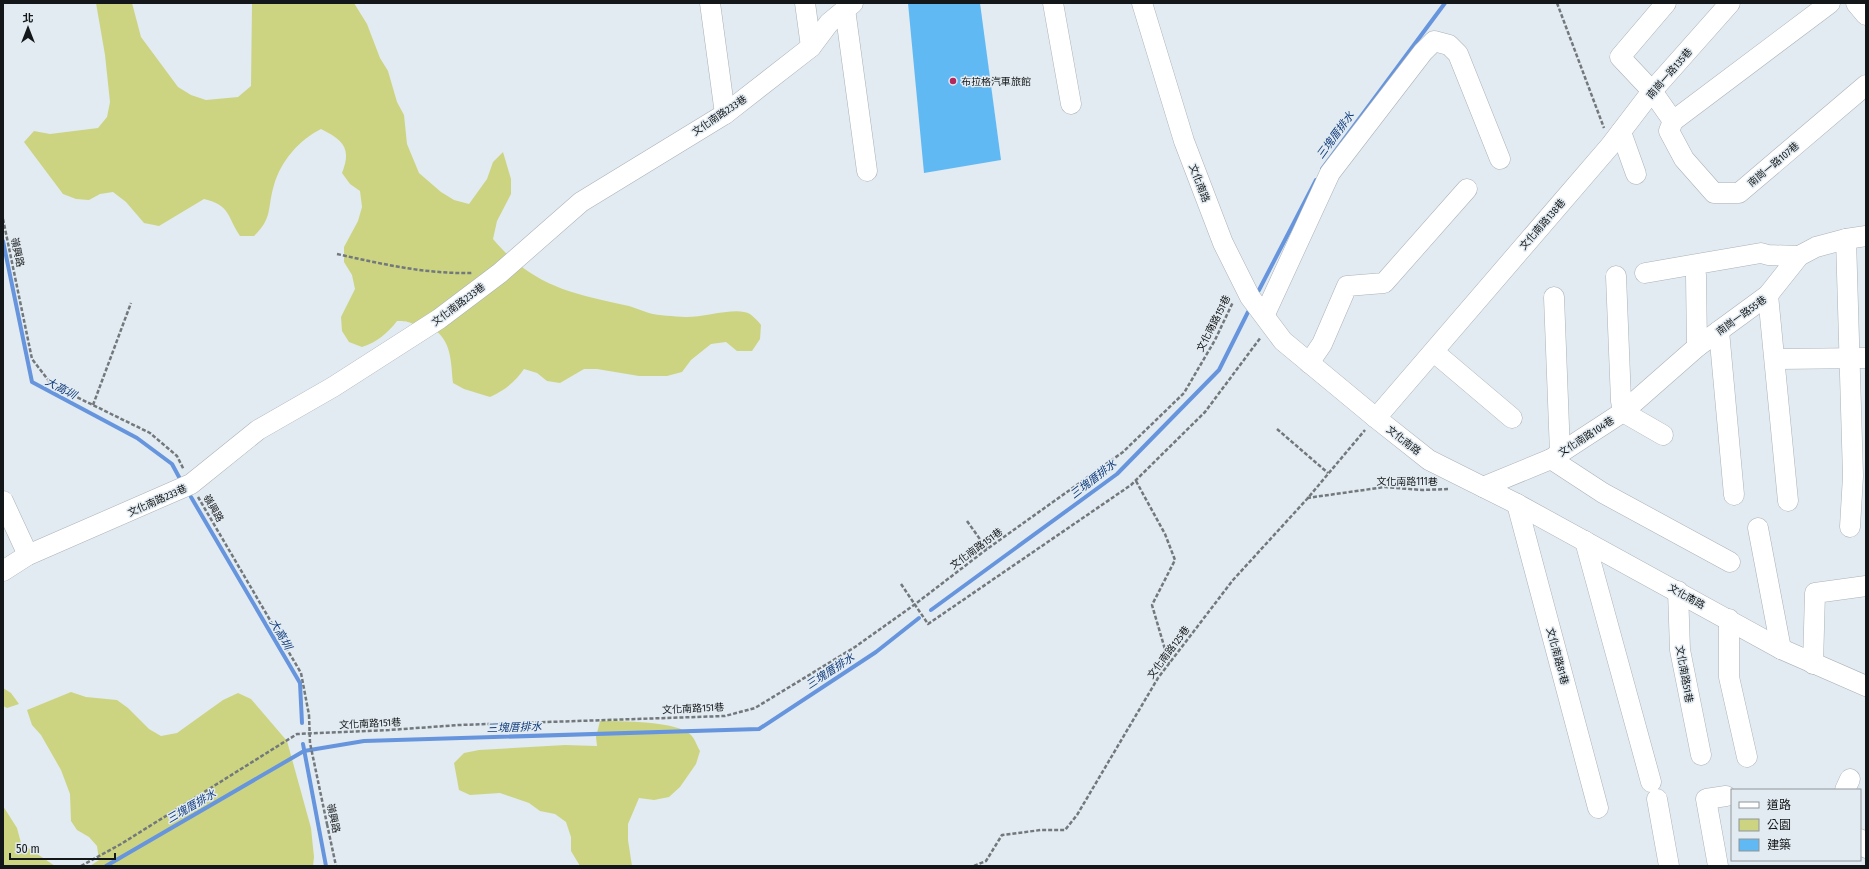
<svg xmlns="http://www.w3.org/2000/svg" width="1869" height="869" font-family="'Fira Sans Condensed','Noto Sans TC',sans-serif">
<rect width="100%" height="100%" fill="#e2ebf1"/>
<g fill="#ccd481">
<path d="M96 3H132L141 37 178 87 191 95 206 100 238 97 251 86 252 3H354L367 24 380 58 388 71 397 102 404 115 407 144 419 173 441 192 454 200 469 204 487 179 493 162 503 152 511 179V194L497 221 493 239C534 287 571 293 629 306 636 308 642 311 649 313 659 316 674 316 685 317 702 318 737 306 750 314 754 317 758 321 761 325L760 339 752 351H737L726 342 711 344 691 360 682 372 667 376H639L597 369H584L560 383 547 381 537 373 524 369C515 382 505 390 490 397L464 389 453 383C451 365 452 343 436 331 432 328 426 329 421 328 410 323 411 321 397 321 387 334 377 342 362 347L349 342 342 331 341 317 355 289 352 275 344 262V247L358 221 362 207 360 191 350 184 342 173C352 148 343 140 321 129 299 140 281 161 274 185 267 208 273 218 254 236H240C227 216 230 205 204 199L159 226 144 223 126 202 113 192 100 194 89 200 76 199 63 194 24 142 34 131 50 134 98 128 107 117 110 102 105 55Z"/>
<path d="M3 688 11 693 19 704 7 708 3 706Z"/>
<path d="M71 692 86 697 117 700 128 708 149 729 161 736 177 733 223 700 238 693 251 699 287 741 311 828 314 857 313 866H90L99 860 97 846 89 837 77 830 71 821 70 794 61 770 41 735 32 725 27 710Z"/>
<path d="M600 721C621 721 678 721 691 735 695 739 697 746 700 751L696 764 680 787 669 797 654 800 639 798 628 824V840L632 866H580L571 851V837L566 822 555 814 540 811 529 803 500 793 470 795 459 790 454 763 464 753 479 750 565 745 597 746 596 737Z"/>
<path d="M3 806 17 828 21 843 55 866H3Z"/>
</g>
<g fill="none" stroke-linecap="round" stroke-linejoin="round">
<g stroke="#6695de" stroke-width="4">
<path d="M1322 169 1445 3"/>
<path d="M3 241 32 382 137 438 172 464 179 477"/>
<path d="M1259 290 1316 180"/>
<path d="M191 497 300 683 302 723"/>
<path d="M931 610 1117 474 1219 370 1248 312"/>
<path d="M303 744 326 866"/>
<path d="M106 866 304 751 364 741 759 729 876 652 919 618"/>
</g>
</g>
<path fill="#61b9f4" d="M908 3H980L1001 160 924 173Z"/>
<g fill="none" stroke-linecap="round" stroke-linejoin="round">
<g stroke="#aab2b8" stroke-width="21">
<g id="minor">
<path d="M710 3 725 114"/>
<path d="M805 3 811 47"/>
<path d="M1053 3 1071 104"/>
<path d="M1142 3 1184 141 1223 243 1250 297 1283 341 1376 418 1429 460 1517 504 1781 649 1866 686"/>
<path d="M1666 3 1620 57 1652 91 1673 121 1669 131 1684 159 1714 193H1739L1866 85"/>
<path d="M1856 3 1866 15"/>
<path d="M845 9 867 171"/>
<path d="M1673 121 1830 3"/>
<path d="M1621 132 1636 174"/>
<path d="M1846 239 1853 476 1850 527"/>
<path d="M1645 273 1761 253 1768 255 1799 256"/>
<path d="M1696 275 1697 347"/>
<path d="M1616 276 1621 401 1623 412 1663 435"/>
<path d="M1768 295 1788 501"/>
<path d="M1554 297 1560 453"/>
<path d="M1265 314 1330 173 1423 52 1434 41 1449 45 1458 54 1500 159"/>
<path d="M1719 331 1734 495"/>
<path d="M1434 352 1512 418"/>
<path d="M1775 359 1866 358"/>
<path d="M1309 363 1322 344 1347 286 1384 283 1467 189"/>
<path d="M1376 418 1610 146 1652 91 1730 3"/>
<path d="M1551 459 1603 493 1730 562"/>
<path d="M1483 487 1551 459 1623 412 1697 347 1768 295 1799 256 1816 247 1846 239 1866 236"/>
<path d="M3 501 28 555"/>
<path d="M1517 504 1598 808"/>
<path d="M1758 528 1781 649"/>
<path d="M1585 541 1651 782"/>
<path d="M3 571 28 555 191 484 258 430 333 387 439 319 500 273 581 202 725 114 811 47 829 23 853 3"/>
<path d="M1678 591 1680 650 1701 755"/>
<path d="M1729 619V677L1747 757"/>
<path d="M1813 664 1815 593 1866 586"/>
<path d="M1845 790 1850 779"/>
<path d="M1657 799 1669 866"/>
<path d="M1860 839 1866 848"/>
<path d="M1718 866 1706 799 1726 796"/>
</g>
</g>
<g stroke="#72787c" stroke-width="2.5" stroke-dasharray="4 2" stroke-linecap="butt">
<path d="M1557 3 1604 128"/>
<path d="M3 219 32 359 52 385 150 433 177 456 184 470"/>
<path d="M337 254C382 264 425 274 472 273"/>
<path d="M93 405 131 303"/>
<path d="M1277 429 1328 473"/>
<path d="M1136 481 1165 534 1175 560 1152 605 1169 663"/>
<path d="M198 497 301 673 309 715"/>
<path d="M1307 498 1385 487 1422 490 1448 489"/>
<path d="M967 521 987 549"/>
<path d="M901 584 928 624 1131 485 1205 412 1261 337"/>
<path d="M327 824 336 866"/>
<path d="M81 866 121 844 297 734 389 730 459 725 725 716 755 708 855 647 914 605 987 549 1123 452 1184 393 1215 340 1233 302"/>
<path d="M974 866 986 861 1002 835 1041 830H1065L1077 815 1158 678 1233 580 1307 499 1365 430"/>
</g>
<use href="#minor" stroke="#fff" stroke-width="20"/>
<path stroke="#72787c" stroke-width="2.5" stroke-dasharray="4 2" stroke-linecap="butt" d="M309 715 310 743 327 824"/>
</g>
<circle fill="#b5285e" stroke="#e2ebf1" stroke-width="1.5" cx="953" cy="81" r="4"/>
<g text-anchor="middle" stroke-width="3" stroke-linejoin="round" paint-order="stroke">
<g font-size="10" fill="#141719" stroke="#e2ebf1">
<text transform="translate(1669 73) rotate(-49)" y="4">南崗一路135巷</text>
<text transform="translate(719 115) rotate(-34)" y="4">文化南路233巷</text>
<text transform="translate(1773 164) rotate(-40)" y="4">南崗一路107巷</text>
<text transform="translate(1200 183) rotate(69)" y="4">文化南路</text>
<text transform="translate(1542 224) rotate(-49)" y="4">文化南路138巷</text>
<text transform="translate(18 252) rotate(78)" y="4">嶺興路</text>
<text transform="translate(458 304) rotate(-37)" y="4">文化南路233巷</text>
<text transform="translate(1741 315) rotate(-36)" y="4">南崗一路55巷</text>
<text transform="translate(1213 323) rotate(-63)" y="4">文化南路151巷</text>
<text transform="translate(1586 436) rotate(-33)" y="4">文化南路104巷</text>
<text transform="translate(1404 440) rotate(38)" y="4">文化南路</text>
<text x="1407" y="485">文化南路111巷</text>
<text transform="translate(157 500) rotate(-24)" y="4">文化南路233巷</text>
<text transform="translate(214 508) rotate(60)" y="4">嶺興路</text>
<text transform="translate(976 548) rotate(-36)" y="4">文化南路151巷</text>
<text transform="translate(1687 596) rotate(29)" y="4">文化南路</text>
<text transform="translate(1168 652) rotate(-53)" y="4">文化南路125巷</text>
<text transform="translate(1558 656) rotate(75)" y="4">文化南路81巷</text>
<text transform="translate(1685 674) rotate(80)" y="4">文化南路51巷</text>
<text transform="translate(693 708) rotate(-3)" y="4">文化南路151巷</text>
<text transform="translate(370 723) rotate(-3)" y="4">文化南路151巷</text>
<text transform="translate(334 818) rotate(78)" y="4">嶺興路</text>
</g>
<g font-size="10" fill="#141719" stroke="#e2ebf1" text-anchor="start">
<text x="961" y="85">布拉格汽車旅館</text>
</g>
<g font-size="11" font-style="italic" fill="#123d7e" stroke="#e2ebf1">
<text transform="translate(1335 135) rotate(-54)" y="4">三塊厝排水</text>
<text transform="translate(61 388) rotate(28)" y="4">大高圳</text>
<text transform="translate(1093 479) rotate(-38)" y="4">三塊厝排水</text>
<text transform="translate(281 634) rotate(60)" y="4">大高圳</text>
<text transform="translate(830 671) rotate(-33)" y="4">三塊厝排水</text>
<text transform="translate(514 727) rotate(-2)" y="4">三塊厝排水</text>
<text transform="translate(191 806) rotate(-30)" y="4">三塊厝排水</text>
</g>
</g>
<rect width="1869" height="869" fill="none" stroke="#141719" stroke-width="8"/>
<rect x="1731" y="789" width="130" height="72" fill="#e2ebf1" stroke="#90969b"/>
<rect x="1739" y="802" width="20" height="6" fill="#ffffff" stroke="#90969b"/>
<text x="1767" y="809" font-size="12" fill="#141719">道路</text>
<rect x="1739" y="819" width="20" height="12" fill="#ccd481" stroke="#90969b"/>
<text x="1767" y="829" font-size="12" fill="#141719">公園</text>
<rect x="1739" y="839" width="20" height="12" fill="#61b9f4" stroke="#90969b"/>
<text x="1767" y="849" font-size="12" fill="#141719">建築</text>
<g transform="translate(28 28)" stroke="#e2ebf1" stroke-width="3" paint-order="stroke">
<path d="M0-3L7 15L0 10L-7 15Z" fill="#141719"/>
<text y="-6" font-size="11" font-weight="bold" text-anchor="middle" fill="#141719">北</text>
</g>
<path d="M10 853v6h105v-6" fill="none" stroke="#141719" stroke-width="2"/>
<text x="16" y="853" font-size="12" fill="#141719" stroke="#e2ebf1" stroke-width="3" paint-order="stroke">50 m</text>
</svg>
